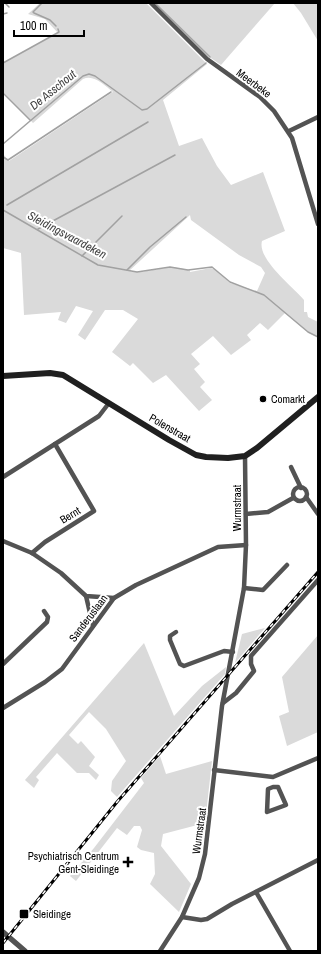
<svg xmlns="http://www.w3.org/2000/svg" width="321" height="954" font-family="'Archivo Narrow',sans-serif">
<rect width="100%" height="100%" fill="#fff"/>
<g fill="#dadada" fill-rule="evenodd">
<path d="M40 3H146L207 64 163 100 179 146 202 138 217 166 231 185 263 172 285 231 262 241C257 259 292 286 304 300V312H307L308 317 318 322V337L308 332 285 313 268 330 260 323 247 335 251 340 231 355 213 336 191 354 200 364 194 369 205 382 200 387 212 400 199 411 166 375 153 383 133 363 130 366 112 352 138 319 123 310H105L85 340 78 335 93 311 76 306 66 323 58 320 61 312 24 315 21 253 3 248V154L9 161 113 92C104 85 94 74 83 79L33 123 3 92V63L58 33 45 19 28 14ZM190 215 191 220 239 255 261 267 265 273 257 291 230 283 216 270 211 268 190 272V270L172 267 140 272 129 271Z"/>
<path d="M156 3H275L221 65 205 54Z"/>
<path d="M293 3H318V41L301 13Z"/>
<path d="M265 628 235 663 242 634Z"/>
<path d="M318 635V732L287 746 279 716 289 712 282 677Z"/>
<path d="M144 643 174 716 202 686 226 667 225 674 117 797 111 791 112 781 126 761 106 729 89 712 69 735 78 744 81 741 95 757 89 766 99 775 96 780 89 773H77L57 753 36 777 39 780 34 788 25 780Z"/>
<path d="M160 756 166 774 212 761 205 823 163 834 161 846 191 884 179 912 150 884 155 874 154 853 141 850 137 847 142 830 140 826H134L127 835 117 828 76 881 70 876 94 848 144 783 141 778Z"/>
</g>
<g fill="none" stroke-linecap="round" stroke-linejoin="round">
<g stroke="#a1a1a1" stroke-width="1.5">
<path d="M5 3 9 7"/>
<path d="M42 3 33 12 34 13 50 20 56 26"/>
<path d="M155 3 210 57"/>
<path d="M3 14 7 13"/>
<path d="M3 63 59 32 58 29"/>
<path d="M3 93 30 120"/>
<path d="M3 144 83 76 89 74 95 76 142 110 147 109 206 63"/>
<path d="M3 157 8 160 111 92"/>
<path d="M7 205 148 122"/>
<path d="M3 210 98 265 137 272 170 267 188 270 212 267 230 282 264 295 308 332 318 337"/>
<path d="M38 229 175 155"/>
<path d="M82 256 122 216"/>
<path d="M127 270 150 247 186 217"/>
</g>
<g stroke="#535353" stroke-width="4.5">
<path d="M151 3 207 59 260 97 274 111 292 138 318 224"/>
<path d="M289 131 318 117"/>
<path d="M291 467 301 488"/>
<path d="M3 477 55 444"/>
<circle cx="300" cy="494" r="7"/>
<path d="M306 497 318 514"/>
<path d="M246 514 268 512 293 498"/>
<path d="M3 541 32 553 61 573 86 596 114 598"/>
<path d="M32 553 45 542 94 511 55 444 99 416 109 403"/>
<path d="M244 588 263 590 287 565"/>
<path d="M86 596 93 626"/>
<path d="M176 632 170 636V640L180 664 184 666 224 651 233 652"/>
<path d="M3 664 47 622 48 617 44 611"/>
<path d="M223 703 236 693 254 671 251 664V656L318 580"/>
<path d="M3 708 45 682 62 669 114 598 136 585 218 547 246 545"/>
<path d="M214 770 273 777 318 758"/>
<path d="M273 787H278L286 805 267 812 268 789Z"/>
<path d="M256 892 290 951"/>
<path d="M182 917 201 920 207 919 232 904 318 860"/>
<path d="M160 951 182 917 199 878 205 854 222 706 244 588 246 545 245 456"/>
</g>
<path stroke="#535353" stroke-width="5.5" d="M3 932 25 951"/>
<path stroke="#202020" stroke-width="6" d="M3 376 50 373 63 375 169 440 196 455 206 457 228 458 245 456 257 448 318 397"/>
<g stroke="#000" stroke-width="3">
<path id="rail" d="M3 943 117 802 318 572"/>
</g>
<use href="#rail" stroke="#fff" stroke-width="1.5" stroke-dasharray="4.5" stroke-linecap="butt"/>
</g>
<g fill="#000" stroke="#fff" stroke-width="1.5">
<circle cx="263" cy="399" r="4"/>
<path d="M126 856h4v4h4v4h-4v4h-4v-4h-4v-4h4z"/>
<rect x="19" y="909" width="10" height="10" rx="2"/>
</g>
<g text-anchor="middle" stroke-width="4" stroke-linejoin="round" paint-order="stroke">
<g font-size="11" fill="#000" stroke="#fff">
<text transform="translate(254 83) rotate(37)" y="4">Meerbeke</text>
<text transform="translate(170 428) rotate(30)" y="4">Polenstraat</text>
<text transform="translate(237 508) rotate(-90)" y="4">Wurmstraat</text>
<text transform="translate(70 515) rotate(-32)" y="4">Bernt</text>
<text transform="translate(88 618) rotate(-53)" y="4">Sanderuslaan</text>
<text transform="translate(199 831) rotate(-82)" y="4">Wurmstraat</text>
</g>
<g font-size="11" fill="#000" stroke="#fff" text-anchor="start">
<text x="271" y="403">Comarkt</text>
<text x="119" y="860" text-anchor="end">Psychiatrisch Centrum<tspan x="119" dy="13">Gent-Sleidinge</tspan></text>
<text x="33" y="918">Sleidinge</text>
</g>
<g font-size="12" font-style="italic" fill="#424242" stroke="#fff">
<text transform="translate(53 90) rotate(-39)" y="4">De Asschout</text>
<text transform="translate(67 235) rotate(28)" y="4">Sleidingsvaardeken</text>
</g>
</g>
<rect width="321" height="954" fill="none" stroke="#000000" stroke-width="8"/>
<path d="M14 30v6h70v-6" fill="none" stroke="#000000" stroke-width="2"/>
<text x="20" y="30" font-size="12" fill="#000000" stroke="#ffffff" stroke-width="3" paint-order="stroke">100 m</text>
</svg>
